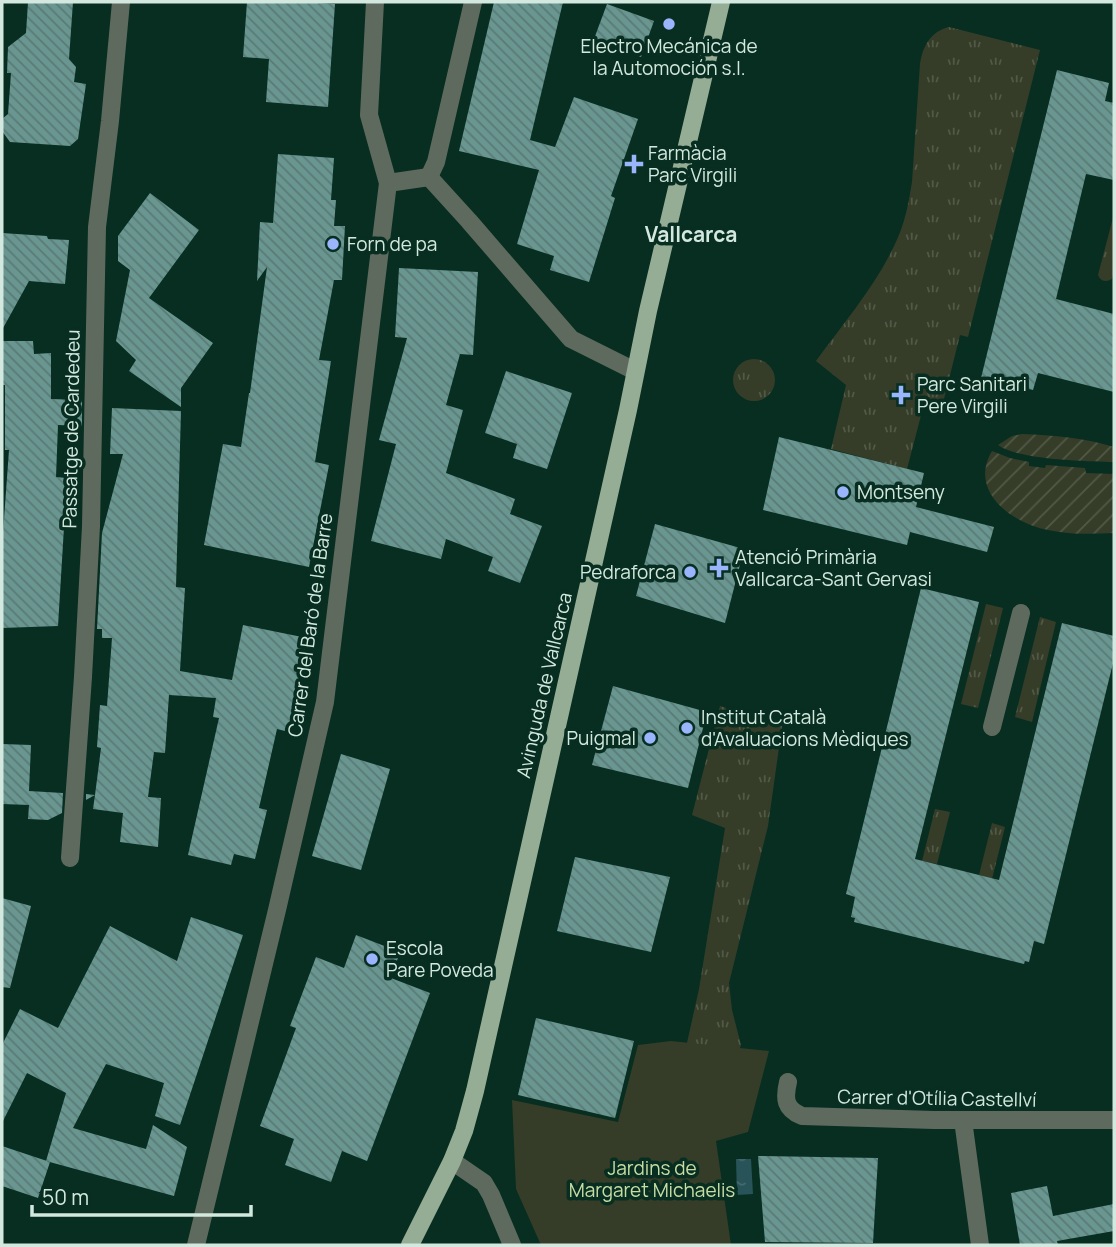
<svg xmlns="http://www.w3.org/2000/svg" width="1116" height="1247" font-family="Manrope,sans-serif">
<defs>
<pattern id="grass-tufts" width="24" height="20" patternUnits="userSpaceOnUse" patternTransform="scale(1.75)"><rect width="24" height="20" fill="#353d28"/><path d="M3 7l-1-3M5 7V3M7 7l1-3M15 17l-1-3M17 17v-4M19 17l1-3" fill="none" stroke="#515947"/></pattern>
<pattern id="garden-furrows" width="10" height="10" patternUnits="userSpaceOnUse" patternTransform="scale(1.75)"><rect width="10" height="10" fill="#353d28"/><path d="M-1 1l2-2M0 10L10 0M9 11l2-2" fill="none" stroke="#515947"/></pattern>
<pattern id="water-ripples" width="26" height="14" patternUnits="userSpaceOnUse" patternTransform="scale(1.75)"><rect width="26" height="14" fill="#275359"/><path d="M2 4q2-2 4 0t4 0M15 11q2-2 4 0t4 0" fill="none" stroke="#456c70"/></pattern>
<pattern id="building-back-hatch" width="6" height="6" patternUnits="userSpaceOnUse" patternTransform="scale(1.75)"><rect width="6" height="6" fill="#699690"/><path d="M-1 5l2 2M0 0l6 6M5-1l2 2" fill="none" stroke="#5a7a75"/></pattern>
</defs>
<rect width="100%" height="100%" fill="#072e21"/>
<g fill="url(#grass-tufts)">
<path d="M949 27 1040 50 968 337 960 335 942 407 924 404 907 469 831 449 846 385 816 361C845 321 880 281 899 235 906 218 909 200 912 182L920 64C923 46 930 32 949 27Z"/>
<path d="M1114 214V270L1112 279C1106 282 1101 282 1098 275Z"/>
<circle cx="754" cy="380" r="21"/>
<path d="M986 604 1003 608 978 708 961 704Z"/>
<path d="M1040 617 1056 622 1032 722 1015 717Z"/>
<path d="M720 706 782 726 768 826 729 983 732 1010 741 1045 736 1059 668 1141 605 1165 683 1061 699 989 725 828 692 815Z"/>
<path d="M935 809 950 812 937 864 922 861Z"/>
<path d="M992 823 1005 827 992 879 979 875Z"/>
</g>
<path fill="#353d28" d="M671 1041 769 1051 748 1132 716 1141 731 1245H541L516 1189 512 1100 618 1122 638 1045Z"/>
<g fill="url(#garden-furrows)">
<path d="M1022 434C1052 435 1086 438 1114 447V462C1087 461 1018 460 998 445L1012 436Z"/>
<path d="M992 451 1010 458 1029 462V466L1045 468 1046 465 1085 468 1086 473 1114 474V533C1092 534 1070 535 1048 530 1012 523 968 492 992 451Z"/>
</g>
<path fill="url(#water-ripples)" d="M736 1159H751L753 1194 737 1195Z"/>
<g fill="url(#building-back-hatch)">
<path d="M28 2H73L69 59 76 67 74 82 86 84 78 139 70 146 10 142 2 131V119L8 114 11 73H7L8 47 26 33Z"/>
<path d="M247 2H299L335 4 328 107 266 102 269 59 243 57Z"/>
<path d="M494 2H563L530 140 555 147 574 97 638 119 611 196 615 198 589 282 550 270 554 256 517 244 539 170 459 151Z"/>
<path d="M607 4 654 21 641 57 594 39Z"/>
<path d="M1057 70 1109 83 1105 101 1114 103V180L1086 174 1056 299 1114 314V392L1038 373 1033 390 981 378Z"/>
<path d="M278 154 334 158 331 200H336L334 226H345L342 280H334L319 360 331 361 315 462 329 465 309 567 204 545 223 444 241 447 249 393H250L267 267 257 281 260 222 273 223Z"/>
<path d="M150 193 199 230 149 298 213 343 181 388V407L129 371 136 360 116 341 130 270 118 261V236Z"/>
<path d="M2 233 47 236 48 239 69 240 65 284 29 281 2 330Z"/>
<path d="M399 268 478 272 473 355 460 354 446 405 463 410 446 473 515 499 510 514 542 526 520 583 488 571 493 557 446 539 441 559 371 541 396 444 379 440 407 338 395 337Z"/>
<path d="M2 341H33L34 354 51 353V399L82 400V426L58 425 56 477 67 478 58 626 2 628V533H3L9 450H5V385H2Z"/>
<path d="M506 371 572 393 547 469 513 458 517 444 485 433Z"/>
<path d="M112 408 181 411 176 587 185 588 180 671 232 680 243 625 307 638 289 732 277 729 259 808 267 810 255 859 234 854 231 865 188 855 219 718 213 717 216 698 169 695 165 753 154 752 148 797 161 798 158 847 120 842 123 813 93 809 95 795 86 800V794L95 795 101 748 97 747 100 705 107 706 112 638H102V629H97L102 533 123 454H110Z"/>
<path d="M779 437 924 473 916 507 994 527 987 552 910 532 907 545 763 510Z"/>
<path d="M655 524 744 549 725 623 636 596Z"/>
<path d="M921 588 979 602 915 859 999 880 1062 623 1114 636V659L1044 944 1034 941 1029 962 1025 961 1024 964 854 922 855 918 851 917 855 897 846 894Z"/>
<path d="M613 686 707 712 688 788 592 765Z"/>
<path d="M2 744 31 745 29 791 63 793 62 813 48 820 28 819 29 805 2 804Z"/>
<path d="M341 754 390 769 361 870 312 856Z"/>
<path d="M575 857 670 877 651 952 557 931Z"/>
<path d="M2 898 31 906 10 988 2 987Z"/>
<path d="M191 917 243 935 180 1125 155 1116 164 1083 106 1064 73 1128 146 1149 153 1125 187 1147 174 1196 46 1161 66 1093 27 1073 2 1123V1045L20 1009 58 1028 110 926 177 961Z"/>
<path d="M356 935 400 952 391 978 430 993 367 1161 342 1151 331 1182 285 1165 294 1139 260 1126 296 1028 290 1026 316 957 344 968Z"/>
<path d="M536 1018 634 1041 615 1118 518 1095Z"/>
<path d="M2 1146 50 1162 38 1198 2 1186Z"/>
<path d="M758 1156 878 1158 873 1243 765 1242Z"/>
<path d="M1047 1186 1053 1216 1114 1204V1231L1057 1241 1058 1245H1020L1011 1193Z"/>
</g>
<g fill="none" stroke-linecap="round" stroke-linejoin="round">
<g stroke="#5e6a5e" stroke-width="18">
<path d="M429 177 469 221 571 339 635 371"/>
<path d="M429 177 436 162 473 2"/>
<path d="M388 183 429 177"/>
<path d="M992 727 1021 613"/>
<path d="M70 858 83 677 91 526 97 227 110 121 121 2"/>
<path d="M788 1082C784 1099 785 1109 802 1116L934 1120H1114"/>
<path d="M963 1120 980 1245"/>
<path d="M452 1161 484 1183 491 1195 512 1245"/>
<path d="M196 1245 277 910 325 702 388 183 369 115 375 2"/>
</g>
<path stroke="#95ac95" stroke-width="18" d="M410 1245 452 1161 464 1131 475 1091 628 410 648 311 721 2"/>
</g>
<g fill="#9bb5fd" stroke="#072e21" stroke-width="2.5">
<circle cx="669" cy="24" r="7"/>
<path d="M630.5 153.5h7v7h7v7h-7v7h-7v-7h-7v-7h7z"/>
<circle cx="333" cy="244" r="7"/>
<path d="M897.5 384.5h7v7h7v7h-7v7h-7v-7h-7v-7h7z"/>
<circle cx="843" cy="492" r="7"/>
<path d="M715.5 557.5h7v7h7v7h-7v7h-7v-7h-7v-7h7z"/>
<circle cx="690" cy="572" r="7"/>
<circle cx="687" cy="728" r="7"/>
<circle cx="650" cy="738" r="7"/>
<circle cx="372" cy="959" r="7"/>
</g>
<g text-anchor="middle" stroke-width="7" stroke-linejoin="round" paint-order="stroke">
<g font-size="19" fill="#d3e8de" stroke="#072e21" text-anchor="start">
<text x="669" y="53" text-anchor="middle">Electro Mecánica de<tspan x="669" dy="22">la Automoción s.l.</tspan></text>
<text x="648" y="160">Farmàcia<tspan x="648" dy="22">Parc Virgili</tspan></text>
<text x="347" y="251">Forn de pa</text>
<text x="917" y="391">Parc Sanitari<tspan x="917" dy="22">Pere Virgili</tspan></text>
<text x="857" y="499">Montseny</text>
<text x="735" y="564">Atenció Primària<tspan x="735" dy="22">Vallcarca-Sant Gervasi</tspan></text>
<text x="676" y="579" text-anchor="end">Pedraforca</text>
<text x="701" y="724">Institut Català<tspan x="701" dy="22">d'Avaluacions Mèdiques</tspan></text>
<text x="636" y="745" text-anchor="end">Puigmal</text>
<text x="386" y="955">Escola<tspan x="386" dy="22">Pare Poveda</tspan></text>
</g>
<g font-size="19" fill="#d3e8de" stroke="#072e21">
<text transform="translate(71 429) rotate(-89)" y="7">Passatge de Cardedeu</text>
<text transform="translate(310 625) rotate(-82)" y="7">Carrer del Baró de la Barre</text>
<text transform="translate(544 685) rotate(-77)" y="7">Avinguda de Vallcarca</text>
<text transform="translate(937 1098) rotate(1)" y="7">Carrer d'Otília Castellví</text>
</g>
<g font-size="19" fill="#c8dda3" stroke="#072e21">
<text x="652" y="1175">Jardins de<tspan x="652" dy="22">Margaret Michaelis</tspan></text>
</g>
<g font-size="21" font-weight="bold" fill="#d3e8de" stroke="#072e21">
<text x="691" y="242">Vallcarca</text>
</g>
</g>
<rect width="1116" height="1247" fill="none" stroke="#d3e8de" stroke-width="7"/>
<path d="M32 1205v10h219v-10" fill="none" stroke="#d3e8de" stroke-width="3.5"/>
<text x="42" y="1205" font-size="21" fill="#d3e8de" stroke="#072e21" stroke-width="5" paint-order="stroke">50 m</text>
</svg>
